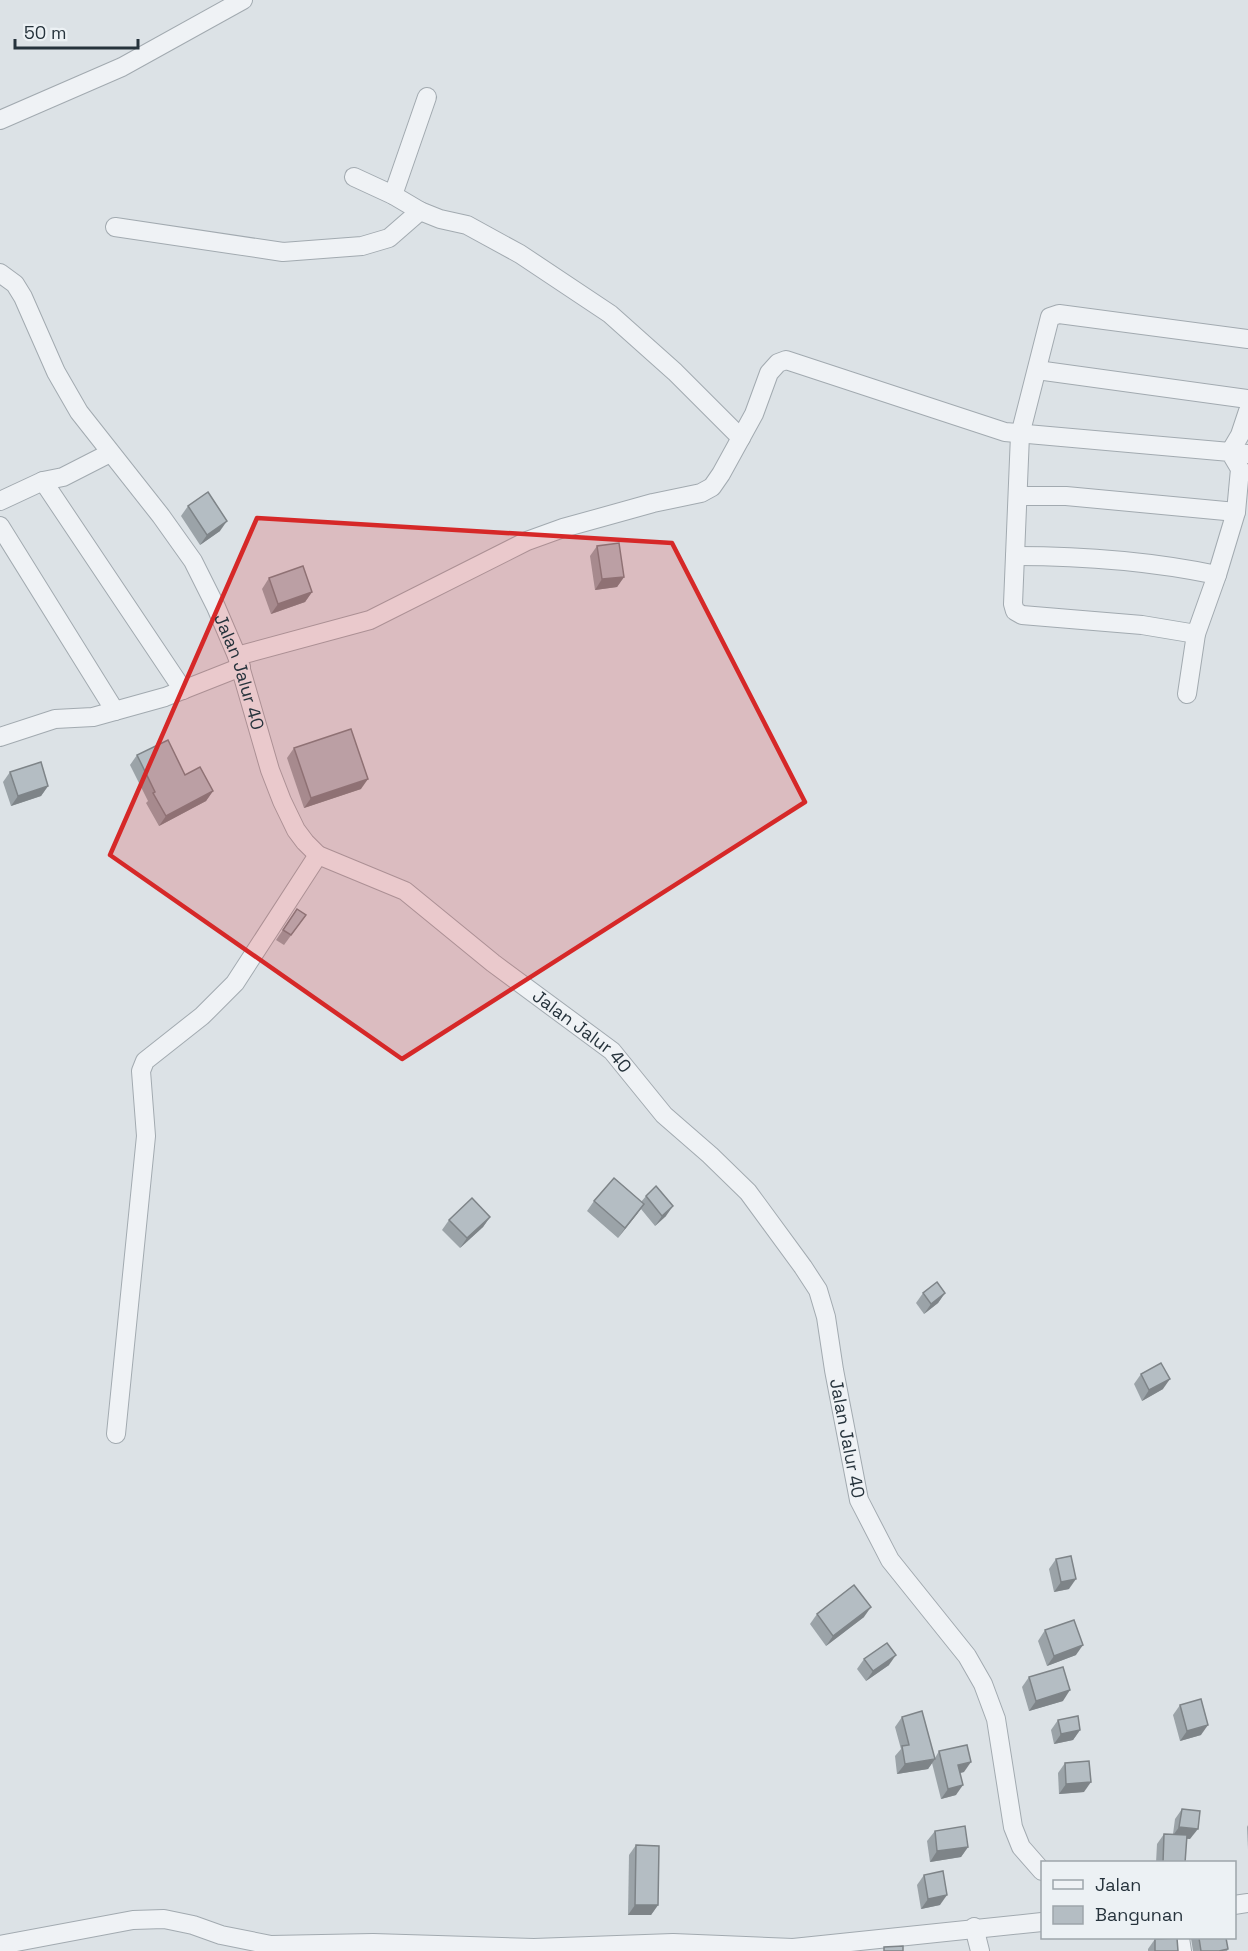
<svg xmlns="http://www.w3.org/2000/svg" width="1248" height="1951" font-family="'Space Grotesk',sans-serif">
	<rect width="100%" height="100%" fill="#dce2e6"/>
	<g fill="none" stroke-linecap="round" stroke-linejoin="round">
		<defs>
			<g id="street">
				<polyline points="0,120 122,67 243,0"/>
				<polyline points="354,177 393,195 420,211"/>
				<polyline points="393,195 427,97"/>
				<polyline points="115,227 283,252 362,246 389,238 420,211 440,219 467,225 520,254 610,314 675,372 741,438"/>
				<path id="s1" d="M0,273L15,284L23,297L56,372L79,412L161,516L193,561L216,607L237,656L270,770L282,801L296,830L305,842L318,855L405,891L493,963L612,1051L664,1115L710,1155L748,1192L803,1267L818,1290L826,1317L834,1370L859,1500L890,1560L967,1656L983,1684L996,1719L1013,1827L1021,1847L1042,1871"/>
				<polyline points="1037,370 1248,399"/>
				<polyline points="1248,411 1240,435 1230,452 1248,454"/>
				<polyline points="43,481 183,690"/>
				<polyline points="1018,496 1066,496 1236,512"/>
				<polyline points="0,501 43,481 63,477 110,453"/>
				<polyline points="0,526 115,711"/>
				<path d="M1015,556C1083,556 1150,561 1217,575"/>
				<polyline points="1196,634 1142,625 1022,615 1015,611 1013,604 1020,435 1050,317 1059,314 1248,339"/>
				<polyline points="237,656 370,620 527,541 563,528 653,503 701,493 712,487 721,474 754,414 769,373 778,363 786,360 1005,432 1230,452 1240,469 1236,512 1217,575 1196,634 1187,694"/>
				<polyline points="0,737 55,719 93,717 165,697 241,667"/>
				<polyline points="116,1434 146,1136 141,1071 145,1061 202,1016 235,983 318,855"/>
				<polyline points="1234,1905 1248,1903"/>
				<polyline points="974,1927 980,1951"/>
				<polyline points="1180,1938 1182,1951"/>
				<polyline points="0,1945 133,1920 164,1919 193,1925 221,1935 271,1945 373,1943 534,1948 673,1943 793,1948 1042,1922"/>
			</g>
		</defs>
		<!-- street casing -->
		<use href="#street" stroke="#a2aab0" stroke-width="20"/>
		<!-- street -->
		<use href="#street" stroke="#eff2f5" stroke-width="18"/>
	</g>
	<!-- wall -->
	<g fill="#9ba3a8">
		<polygon points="188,506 220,531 200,545 181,516"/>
		<polygon points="597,546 624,577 617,587 595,590 590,556"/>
		<polygon points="269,578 312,592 305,602 271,614 262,589"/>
		<polygon points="294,748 361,789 304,808 287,758"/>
		<polygon points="137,755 185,775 213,791 206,801 159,826 146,803 148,801 130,765"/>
		<polygon points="10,772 48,786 41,796 11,806 3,782"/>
		<polygon points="297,909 306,915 284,945 276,940"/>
		<polygon points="646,1196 666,1216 655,1226 641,1209 618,1238 587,1211 594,1201 641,1202"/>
		<polygon points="490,1217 483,1227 460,1248 442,1230 449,1220"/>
		<polygon points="923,1293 945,1293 938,1303 924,1314 916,1303"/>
		<polygon points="1141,1374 1163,1389 1142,1401 1134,1384"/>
		<polygon points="1056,1559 1069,1589 1054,1592 1049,1569"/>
		<polygon points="817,1614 864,1617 826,1646 810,1624"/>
		<polygon points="1045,1630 1076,1655 1047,1666 1038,1641"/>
		<polygon points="864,1659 889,1665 866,1681 857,1669"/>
		<polygon points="1029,1677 1063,1701 1029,1711 1022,1687"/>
		<polygon points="1180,1705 1201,1735 1180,1741 1173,1715"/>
		<polygon points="902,1717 935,1758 939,1751 964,1772 960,1773 956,1795 941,1799 932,1763 928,1769 897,1774 895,1756 901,1749 895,1727"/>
		<polygon points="1058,1720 1080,1730 1073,1740 1054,1744 1051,1730"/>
		<polygon points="1065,1763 1084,1792 1059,1794 1058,1773"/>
		<polygon points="1182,1809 1190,1839 1186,1839 1185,1863 1156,1863 1157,1844 1164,1834 1173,1834 1175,1819"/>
		<polygon points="1248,1825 1248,1849 1247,1827"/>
		<polygon points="935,1831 968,1847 961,1857 930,1862 927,1841"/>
		<polygon points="636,1845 658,1905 651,1915 628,1915 629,1855"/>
		<polygon points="924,1875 940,1905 921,1909 917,1885"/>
		<polygon points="1191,1938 1226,1938 1228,1949 1227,1951 1193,1951"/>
		<polygon points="1155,1939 1178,1951 1148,1951 1148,1949"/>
	</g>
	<!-- shaded-wall -->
	<g fill="#7e8488">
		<polygon points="227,521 220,531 200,545 207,535"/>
		<polygon points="624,577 617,587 595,590 602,579"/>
		<polygon points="312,592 305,602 271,614 278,604"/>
		<polygon points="368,779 361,789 304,808 311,798"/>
		<polygon points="48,786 41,796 11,806 18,796"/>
		<polygon points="213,791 206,801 159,826 166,816"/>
		<polygon points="644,1204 637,1214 618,1238 625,1228"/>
		<polygon points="673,1206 666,1216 655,1226 662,1216"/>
		<polygon points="490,1217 483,1227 460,1248 467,1238"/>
		<polygon points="945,1293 938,1303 924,1314 931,1304"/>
		<polygon points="1170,1379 1163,1389 1142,1401 1149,1390"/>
		<polygon points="1076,1579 1069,1589 1054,1592 1061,1582"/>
		<polygon points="871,1607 864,1617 826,1646 833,1636"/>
		<polygon points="1083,1645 1076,1655 1047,1666 1054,1656"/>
		<polygon points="896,1655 889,1665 866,1681 873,1671"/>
		<polygon points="1070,1690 1063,1701 1029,1711 1036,1701"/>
		<polygon points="1208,1725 1201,1735 1180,1741 1187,1731"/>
		<polygon points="1080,1730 1073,1740 1054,1744 1061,1734"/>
		<polygon points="935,1759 928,1769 897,1774 905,1764"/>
		<polygon points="971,1762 964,1772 951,1775 958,1765"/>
		<polygon points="1091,1782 1084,1792 1059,1794 1066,1784"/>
		<polygon points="963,1785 956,1795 941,1799 948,1789"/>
		<polygon points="1179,1827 1198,1829 1190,1839 1172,1837"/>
		<polygon points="968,1847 961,1857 930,1862 937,1851"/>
		<polygon points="947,1895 940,1905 921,1909 928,1899"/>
		<polygon points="635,1905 658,1905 651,1915 628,1915"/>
	</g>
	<!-- building -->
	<g fill="#b4bdc3" stroke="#7e8488" stroke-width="1.5">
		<polygon points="208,492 227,521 207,535 188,506"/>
		<polygon points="619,543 624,577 602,579 597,546"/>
		<polygon points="303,566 312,592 278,604 269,578"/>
		<polygon points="351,729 368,779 311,798 294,748"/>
		<polygon points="168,740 185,775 200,767 213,791 166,816 153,793 155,792 137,755"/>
		<polygon points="41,762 48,786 18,796 10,772"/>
		<polygon points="297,909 306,915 291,935 283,930"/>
		<polygon points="614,1178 644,1204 625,1228 594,1201"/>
		<polygon points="656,1186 673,1206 662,1216 646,1196"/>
		<polygon points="472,1198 490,1217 467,1238 449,1220"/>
		<polygon points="937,1282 945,1293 931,1304 923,1293"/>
		<polygon points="1161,1363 1170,1379 1149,1390 1141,1374"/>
		<polygon points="1071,1556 1076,1579 1061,1582 1056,1559"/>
		<polygon points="854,1585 871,1607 833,1636 817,1614"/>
		<polygon points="1074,1620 1083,1645 1054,1656 1045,1630"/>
		<polygon points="887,1643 896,1655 873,1671 864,1659"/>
		<polygon points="1063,1667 1070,1690 1036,1701 1029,1677"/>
		<polygon points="1201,1699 1208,1725 1187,1731 1180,1705"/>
		<polygon points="922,1711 935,1759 905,1764 902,1746 909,1745 902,1717"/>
		<polygon points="1078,1716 1080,1730 1061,1734 1058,1720"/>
		<polygon points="967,1745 971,1762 958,1765 963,1785 948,1789 939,1751"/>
		<polygon points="1089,1761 1091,1782 1066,1784 1065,1763"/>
		<polygon points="1182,1809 1200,1811 1198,1829 1179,1827"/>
		<polygon points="965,1826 968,1847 937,1851 935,1831"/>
		<polygon points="1164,1834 1187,1835 1185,1863 1163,1863"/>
		<polygon points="636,1845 659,1846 658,1905 635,1905"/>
		<polygon points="943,1871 947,1895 928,1899 924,1875"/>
		<polygon points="1177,1938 1178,1951 1155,1951 1155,1939"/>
		<polygon points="1199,1938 1226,1938 1228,1949 1219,1951 1201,1951"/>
		<polygon points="903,1946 903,1951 884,1951 884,1947"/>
	</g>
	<!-- marked area -->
	<path fill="#d62828" fill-opacity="0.2" stroke="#d62828" stroke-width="4.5" stroke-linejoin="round" d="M257,518L672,543L805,802L402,1059L110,855Z"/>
	<g text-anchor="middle" stroke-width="5" stroke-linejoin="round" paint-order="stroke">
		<!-- street labels -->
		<g font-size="18" fill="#26333c" stroke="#ecf1f4">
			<text dy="6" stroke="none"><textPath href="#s1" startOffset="470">Jalan Jalur 40</textPath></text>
			<text dy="6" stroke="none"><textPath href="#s1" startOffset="992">Jalan Jalur 40</textPath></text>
			<text dy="6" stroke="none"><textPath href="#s1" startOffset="1496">Jalan Jalur 40</textPath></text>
		</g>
	</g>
	<!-- legend -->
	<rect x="1041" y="1861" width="195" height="78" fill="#ecf1f4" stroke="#9da5aa" stroke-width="1.5"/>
	<rect x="1053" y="1880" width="30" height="9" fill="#eff2f5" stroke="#9da5aa" stroke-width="1.5"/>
	<text x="1095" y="1891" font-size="18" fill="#26333c">Jalan</text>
	<rect x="1053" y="1906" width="30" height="18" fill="#b4bdc3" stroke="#9da5aa" stroke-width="1.5"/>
	<text x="1095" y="1921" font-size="18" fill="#26333c">Bangunan</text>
	<!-- scale -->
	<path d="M15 39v9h123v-9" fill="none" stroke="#26333c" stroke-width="3"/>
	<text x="24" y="39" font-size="18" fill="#26333c" stroke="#ecf1f4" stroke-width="4.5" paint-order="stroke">50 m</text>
</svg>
